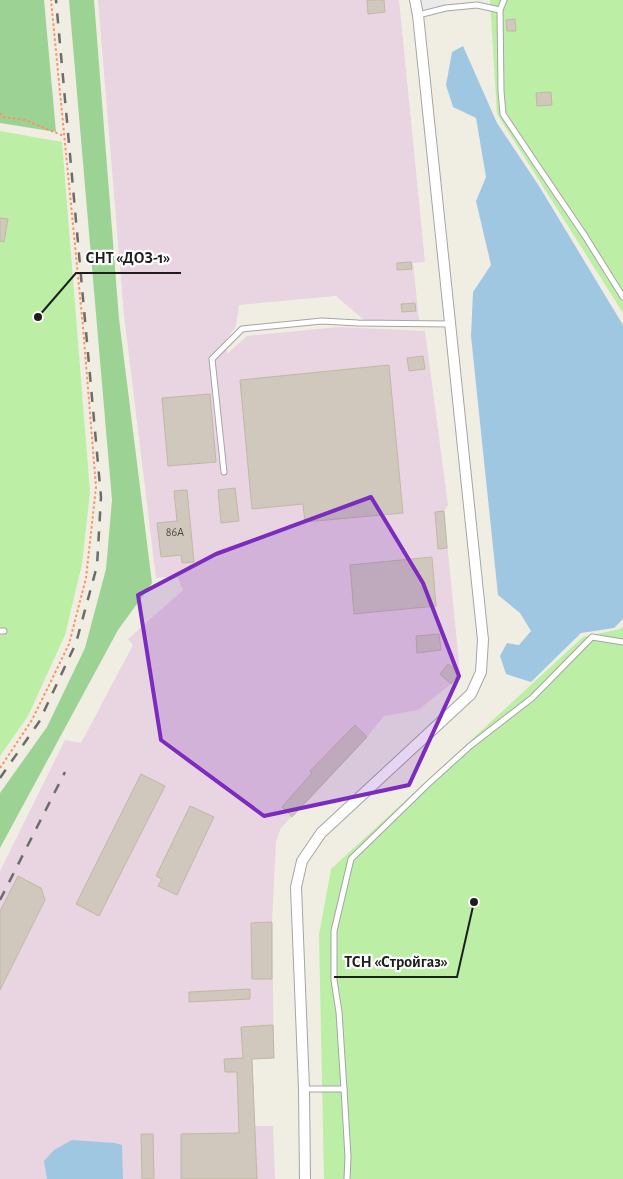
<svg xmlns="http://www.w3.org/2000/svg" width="623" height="1179" font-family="'Alegreya Sans',sans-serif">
	<rect width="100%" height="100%" fill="#f0eee3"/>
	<!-- industrial -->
	<polygon fill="#e9d4e2" points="98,0 399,0 425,262 413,263 419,320 364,320 336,296 239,305 236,326 226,340 227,354 247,336 339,327 425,331 448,505 444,511 460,673 451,684 418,710 384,716 367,737 281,828 276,841 272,922 274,1058 252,1059 255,1126 273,1126 275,1179 0,1179 0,871 65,740 81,743 133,645 128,639 183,590 177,576 156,578 124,315"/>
	<!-- grass -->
	<g fill="#bceea5">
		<polygon points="490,0 623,0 623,313 497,114"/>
		<polygon points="0,131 62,142 90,492 82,564 65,635 28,716 0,756"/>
		<polygon points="623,626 623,1179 324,1179 319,935 331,869 583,637 620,629"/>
	</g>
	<!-- forest -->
	<g fill="#9cd294">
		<polygon points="0,0 44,0 56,132 0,123"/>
		<polygon points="69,0 94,0 119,319 152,583 118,630 0,848 0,793 47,727 85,648 106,569 112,500"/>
	</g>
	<!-- parking -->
	<polygon fill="#eaeaea" points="415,0 446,0 446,8 418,15"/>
	<!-- water -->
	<g fill="#a0c7e1">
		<polygon points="463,46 497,123 539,186 623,325 623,619 614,628 581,633 531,682 506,674 500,656 507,643 519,645 531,631 520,613 498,595 471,336 473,292 491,265 476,201 486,177 476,118 453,107 446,85 452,52"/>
		<polygon points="72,1140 115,1143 122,1145 123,1179 47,1179 44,1161 54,1150"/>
	</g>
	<!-- building -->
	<g fill="#d0c8bc" stroke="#c2b7a4">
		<polygon points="367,0 384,0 385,12 368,14"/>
		<polygon points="515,19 516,31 507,31 506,20"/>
		<polygon points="551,92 552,105 537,106 536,93"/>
		<polygon points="0,218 8,219 4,242 0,241"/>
		<polygon points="411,262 412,269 397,270 397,263"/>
		<polygon points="415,303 416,311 402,312 401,304"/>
		<polygon points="423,356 425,369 409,371 407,358"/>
		<polygon points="389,365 403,513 305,522 303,504 252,509 240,380"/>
		<polygon points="210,394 216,462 168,466 162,398"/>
		<polygon points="235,488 239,521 221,523 218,490"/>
		<polygon points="187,490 194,562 182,563 181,555 161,557 157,523 177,521 174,491"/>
		<polygon points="444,511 447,548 438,549 435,512"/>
		<polygon points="432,557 436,606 354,614 350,565"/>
		<polygon points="439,634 441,650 417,653 416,636"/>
		<polygon points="448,664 460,673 451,684 440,674"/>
		<polygon points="355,725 367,737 292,817 282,807 312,773 310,771"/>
		<polygon points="141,774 165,786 99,916 76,904"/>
		<polygon points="190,806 214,817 177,895 158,886 162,879 156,876"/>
		<polygon points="18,876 41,888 45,900 0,990 0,911"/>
		<polygon points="272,922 272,979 252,979 251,923"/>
		<polygon points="250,989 250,999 189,1002 189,992"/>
		<polygon points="273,1025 274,1058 252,1059 257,1179 181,1179 181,1134 239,1133 237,1072 225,1072 224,1059 243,1058 241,1027"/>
		<polygon points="141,1134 153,1134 154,1179 142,1179"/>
	</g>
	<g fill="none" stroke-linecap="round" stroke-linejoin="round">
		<defs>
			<g id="service">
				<polyline points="504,0 500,10 501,91 503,114 537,165 585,236 623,297"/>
				<polyline points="418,15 446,8 477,5 500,10"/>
				<polyline points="224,472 212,359 242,329 322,321 358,323 450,324"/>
				<polyline points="0,631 4,631"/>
				<polyline points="304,1089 344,1089 339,1012 334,980 334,931 351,859 427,785 470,746 532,698 592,637 623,642"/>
				<polyline points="344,1089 348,1157 347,1179"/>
			</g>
			<polyline id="minor" points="305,1179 304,1089 296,887 302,861 321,833 471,694 481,672 483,640 418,15 415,0"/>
		</defs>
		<!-- service casing -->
		<use href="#service" stroke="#a5a5a5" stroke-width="7"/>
		<!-- minor casing -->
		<use href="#minor" stroke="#a5a5a5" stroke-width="12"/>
		<!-- path -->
		<g stroke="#ff9065" stroke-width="2" stroke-dasharray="2.5 2.5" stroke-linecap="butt">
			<polyline points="0,113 3,117 25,120 64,136"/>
			<polyline points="0,768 32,720 69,644 86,578 96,487 83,327 51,0"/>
		</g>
		<!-- service -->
		<use href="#service" stroke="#fff" stroke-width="5"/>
		<!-- minor -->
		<use href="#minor" stroke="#fff" stroke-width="10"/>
		<!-- rail -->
		<g stroke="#6c6c6c" stroke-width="2.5" stroke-dasharray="10 10" stroke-linecap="butt">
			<polyline points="0,778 39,722 76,643 97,566 101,497 56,0"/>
			<polyline points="0,900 65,772"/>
		</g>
	</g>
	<!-- marked area -->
	<path fill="#7b2cbf" fill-opacity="0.2" stroke="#7b2cbf" stroke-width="4" stroke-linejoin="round" d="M371,497L423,583L459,676L409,785L264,816L161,740L138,595L216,554Z"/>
	<g text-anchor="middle" stroke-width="4.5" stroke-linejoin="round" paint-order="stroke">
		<!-- number labels -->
		<g font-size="12" fill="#4a4846">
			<text x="175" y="536">86А</text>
		</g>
	</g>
	<!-- callouts -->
	<path fill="none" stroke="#1e1e1e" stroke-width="2" d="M38 317L76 273H181M474 902L457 977H334"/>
	<g fill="#1e1e1e" stroke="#fff" stroke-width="2">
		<circle cx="38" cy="317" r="5"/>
		<circle cx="474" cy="902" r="5"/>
	</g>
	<g font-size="16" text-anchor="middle" font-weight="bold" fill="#1e1e1e" stroke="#fff" stroke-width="4.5" stroke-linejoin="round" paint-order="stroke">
		<text x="128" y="263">СНТ «ДОЗ-1»</text>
		<text x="396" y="967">ТСН «Стройгаз»</text>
	</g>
</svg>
